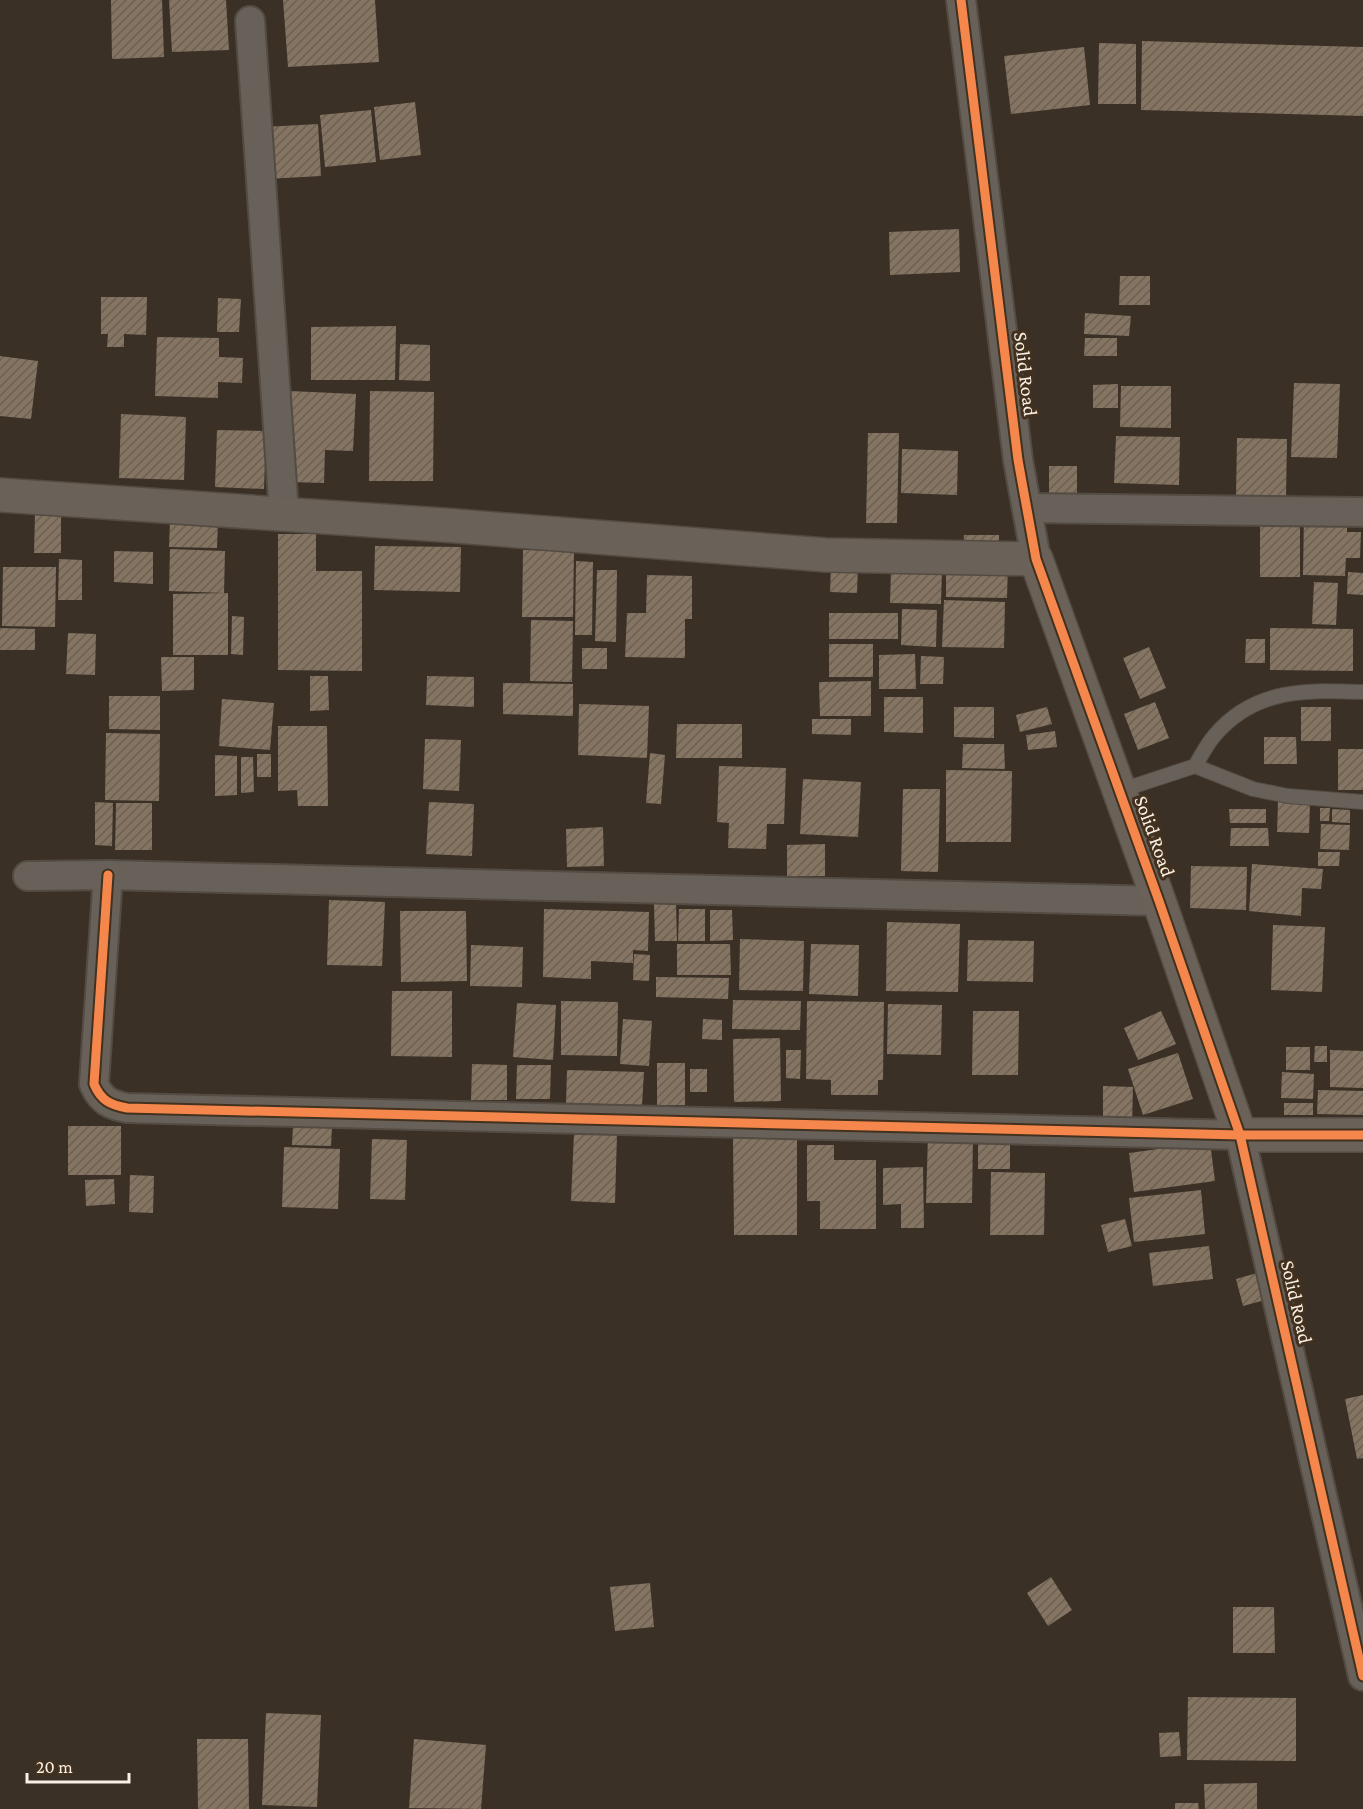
<svg xmlns="http://www.w3.org/2000/svg" width="1363" height="1809" font-family="'Crimson Pro',serif">
	<defs>
		<pattern id="building-hatch" width="6" height="6" patternUnits="userSpaceOnUse" patternTransform="scale(1.5)"><rect width="6" height="6" fill="#847461"/><path d="M-1 1l2-2M0 6l6-6M5 7l2-2" fill="none" stroke="#6a6054"/></pattern>
	</defs>
	<rect width="100%" height="100%" fill="#3a3026"/>
	<!-- building -->
	<g fill="url(#building-hatch)">
		<polygon points="111,0 162,0 164,57 112,59"/>
		<polygon points="169,0 226,0 229,50 172,52"/>
		<polygon points="283,0 375,0 379,62 288,67"/>
		<polygon points="1142,41 1363,47 1363,116 1141,110"/>
		<polygon points="1099,43 1136,44 1136,104 1098,104"/>
		<polygon points="1084,47 1090,105 1011,114 1004,56"/>
		<polygon points="415,102 421,155 380,160 374,107"/>
		<polygon points="371,110 376,162 325,167 320,115"/>
		<polygon points="318,124 321,176 267,179 264,127"/>
		<polygon points="959,229 960,272 890,275 889,232"/>
		<polygon points="1120,276 1150,276 1150,305 1119,305"/>
		<polygon points="101,297 147,297 146,335 124,334 124,347 107,347 108,334 101,334"/>
		<polygon points="218,298 241,299 239,332 217,332"/>
		<polygon points="1085,313 1131,316 1129,336 1084,334"/>
		<polygon points="396,326 395,380 311,380 311,327"/>
		<polygon points="157,337 219,338 219,357 243,358 242,383 218,382 218,398 155,396"/>
		<polygon points="1085,338 1117,338 1117,356 1084,356"/>
		<polygon points="400,344 430,345 430,381 399,380"/>
		<polygon points="0,356 38,361 31,419 0,416"/>
		<polygon points="1294,383 1340,384 1337,458 1291,457"/>
		<polygon points="1118,384 1118,408 1093,408 1093,385"/>
		<polygon points="1121,386 1171,386 1171,428 1120,427"/>
		<polygon points="290,391 356,394 353,451 325,450 324,483 290,482 288,449"/>
		<polygon points="370,391 434,392 433,481 369,481"/>
		<polygon points="121,414 186,417 184,480 119,478"/>
		<polygon points="217,430 266,431 264,489 215,487"/>
		<polygon points="868,433 899,433 897,523 866,523"/>
		<polygon points="1116,436 1180,437 1179,485 1114,483"/>
		<polygon points="1237,438 1287,439 1286,497 1236,496"/>
		<polygon points="902,449 958,451 957,495 901,493"/>
		<rect x="1049" y="466" width="28" height="30"/>
		<polygon points="1304,512 1347,512 1347,532 1361,532 1360,558 1346,558 1345,576 1303,575"/>
		<polygon points="35,515 61,516 61,553 34,553"/>
		<rect x="1260" y="519" width="40" height="58"/>
		<polygon points="170,521 218,522 217,548 169,547"/>
		<polygon points="278,534 316,534 316,571 362,571 362,671 278,670"/>
		<polygon points="964,535 999,535 999,553 963,553"/>
		<polygon points="375,546 461,547 460,592 374,590"/>
		<polygon points="170,549 225,551 224,593 169,591"/>
		<polygon points="523,550 574,551 573,617 522,617"/>
		<polygon points="114,551 153,552 153,584 114,582"/>
		<polygon points="59,559 82,560 82,600 58,600"/>
		<polygon points="576,561 593,562 592,635 575,635"/>
		<polygon points="946,563 1008,564 1007,598 946,597"/>
		<polygon points="831,565 858,566 857,593 830,592"/>
		<polygon points="3,567 56,567 55,627 2,626"/>
		<polygon points="597,570 617,570 616,642 595,641"/>
		<polygon points="891,570 942,571 941,604 890,603"/>
		<polygon points="1348,572 1363,573 1363,595 1347,594"/>
		<polygon points="647,575 692,576 692,619 685,619 685,658 625,657 627,613 646,613"/>
		<polygon points="1314,582 1338,583 1336,625 1312,624"/>
		<polygon points="228,593 228,655 173,655 173,594"/>
		<polygon points="944,600 1005,602 1004,648 942,647"/>
		<polygon points="902,609 937,610 936,647 901,645"/>
		<rect x="829" y="613" width="69" height="26"/>
		<polygon points="232,616 244,617 243,655 231,654"/>
		<polygon points="531,620 573,621 572,682 530,681"/>
		<polygon points="0,628 35,629 35,650 0,650"/>
		<polygon points="1270,628 1353,629 1353,671 1270,670"/>
		<polygon points="68,633 96,634 95,675 66,674"/>
		<polygon points="1246,639 1265,639 1265,663 1245,663"/>
		<rect x="829" y="644" width="44" height="33"/>
		<polygon points="1149,647 1166,688 1140,699 1123,658"/>
		<rect x="582" y="648" width="25" height="21"/>
		<polygon points="915,654 916,689 879,689 879,655"/>
		<polygon points="921,656 944,657 943,684 920,684"/>
		<polygon points="161,657 194,657 194,690 162,691"/>
		<polygon points="310,676 328,676 329,710 310,711"/>
		<polygon points="427,676 474,677 474,707 426,705"/>
		<polygon points="871,681 871,716 820,716 819,682"/>
		<polygon points="503,683 573,684 573,716 503,714"/>
		<polygon points="109,696 160,696 160,730 109,729"/>
		<polygon points="884,697 923,697 923,733 884,732"/>
		<polygon points="222,699 274,703 270,750 219,746"/>
		<polygon points="1155,702 1169,738 1138,750 1124,714"/>
		<polygon points="579,704 649,706 647,758 578,755"/>
		<polygon points="954,707 994,707 994,738 954,737"/>
		<polygon points="1047,707 1052,724 1020,732 1016,715"/>
		<rect x="1301" y="707" width="30" height="34"/>
		<polygon points="812,719 851,719 851,735 812,734"/>
		<polygon points="677,724 742,724 742,758 676,758"/>
		<polygon points="278,726 327,726 328,806 298,806 297,790 278,791"/>
		<polygon points="1055,731 1057,747 1028,750 1026,735"/>
		<polygon points="106,733 160,734 159,801 105,800"/>
		<polygon points="1264,737 1296,737 1297,764 1264,764"/>
		<polygon points="425,739 461,740 459,791 423,789"/>
		<polygon points="963,744 1004,744 1005,769 962,768"/>
		<rect x="1338" y="749" width="25" height="41"/>
		<polygon points="650,753 665,755 661,804 646,803"/>
		<rect x="257" y="754" width="14" height="23"/>
		<polygon points="215,755 237,756 237,795 215,796"/>
		<polygon points="241,757 253,757 254,792 241,793"/>
		<polygon points="719,766 786,768 784,824 767,824 766,849 728,848 729,823 717,822"/>
		<polygon points="946,770 1012,771 1011,842 946,842"/>
		<polygon points="803,779 861,782 858,837 800,834"/>
		<polygon points="903,789 940,789 938,872 901,871"/>
		<polygon points="95,802 113,803 112,846 95,845"/>
		<polygon points="429,802 474,804 472,856 426,854"/>
		<polygon points="1278,802 1310,803 1309,833 1277,832"/>
		<polygon points="116,803 152,803 152,850 115,850"/>
		<polygon points="1320,808 1330,808 1329,821 1320,821"/>
		<polygon points="1229,809 1266,809 1266,823 1230,823"/>
		<polygon points="1332,809 1350,810 1350,823 1332,822"/>
		<polygon points="1321,824 1350,825 1349,850 1320,849"/>
		<polygon points="603,827 604,866 567,867 566,829"/>
		<polygon points="1231,828 1268,828 1269,846 1230,846"/>
		<polygon points="825,844 825,876 787,876 787,845"/>
		<polygon points="1318,852 1340,852 1339,866 1318,866"/>
		<polygon points="1252,864 1323,869 1321,889 1302,888 1301,916 1249,911"/>
		<polygon points="1191,866 1247,867 1246,910 1190,908"/>
		<polygon points="329,900 385,902 382,966 327,965"/>
		<polygon points="676,903 677,941 655,941 654,904"/>
		<polygon points="544,909 649,912 648,951 633,950 633,963 591,961 591,979 543,977"/>
		<polygon points="679,909 705,909 705,941 678,941"/>
		<polygon points="710,910 732,910 733,940 710,941"/>
		<polygon points="400,911 466,911 467,981 401,982"/>
		<polygon points="887,922 960,924 958,992 886,991"/>
		<polygon points="1273,925 1325,927 1322,992 1271,990"/>
		<polygon points="740,939 804,941 803,991 739,990"/>
		<polygon points="968,940 1034,941 1033,982 967,981"/>
		<polygon points="677,944 730,944 731,975 677,975"/>
		<polygon points="811,944 859,945 858,996 809,994"/>
		<polygon points="471,945 523,947 522,987 470,986"/>
		<polygon points="634,954 650,955 649,981 633,980"/>
		<polygon points="656,977 729,978 728,999 656,997"/>
		<polygon points="392,991 452,991 452,1057 391,1056"/>
		<polygon points="733,1000 801,1001 800,1030 732,1029"/>
		<polygon points="561,1001 618,1002 617,1056 561,1055"/>
		<polygon points="807,1001 884,1002 883,1080 878,1080 878,1095 831,1095 831,1080 806,1079"/>
		<polygon points="517,1003 556,1005 553,1060 513,1057"/>
		<polygon points="888,1004 942,1005 941,1055 887,1054"/>
		<polygon points="973,1011 1019,1011 1018,1075 972,1075"/>
		<polygon points="1161,1011 1176,1044 1138,1060 1124,1028"/>
		<polygon points="623,1019 652,1021 649,1066 620,1064"/>
		<polygon points="703,1019 722,1020 722,1040 702,1039"/>
		<polygon points="780,1038 781,1101 734,1102 733,1039"/>
		<polygon points="1315,1046 1327,1046 1327,1062 1314,1062"/>
		<rect x="1286" y="1047" width="24" height="23"/>
		<polygon points="786,1050 801,1050 800,1079 786,1078"/>
		<polygon points="1330,1050 1363,1051 1363,1088 1330,1087"/>
		<polygon points="1178,1053 1193,1099 1143,1115 1128,1069"/>
		<rect x="657" y="1063" width="28" height="42"/>
		<polygon points="472,1064 507,1065 507,1100 471,1100"/>
		<polygon points="517,1065 551,1065 550,1099 516,1099"/>
		<rect x="690" y="1069" width="17" height="23"/>
		<polygon points="567,1070 644,1072 642,1105 566,1103"/>
		<polygon points="1282,1072 1314,1074 1313,1099 1281,1098"/>
		<polygon points="1103,1086 1133,1087 1132,1125 1103,1125"/>
		<polygon points="1318,1090 1363,1091 1363,1115 1317,1114"/>
		<rect x="1284" y="1103" width="29" height="12"/>
		<polygon points="293,1125 332,1127 331,1146 292,1145"/>
		<rect x="68" y="1126" width="53" height="49"/>
		<polygon points="574,1133 617,1134 615,1203 571,1201"/>
		<polygon points="928,1135 973,1135 972,1203 926,1203"/>
		<polygon points="733,1136 797,1136 797,1235 734,1235"/>
		<rect x="978" y="1138" width="32" height="31"/>
		<polygon points="372,1139 407,1140 405,1200 370,1199"/>
		<polygon points="1210,1142 1215,1181 1134,1192 1129,1153"/>
		<polygon points="807,1145 834,1145 834,1160 876,1160 876,1229 820,1229 820,1201 807,1201"/>
		<polygon points="284,1147 340,1149 338,1209 282,1207"/>
		<polygon points="923,1167 924,1228 901,1228 901,1204 883,1205 883,1168"/>
		<polygon points="991,1172 1045,1173 1044,1235 990,1235"/>
		<polygon points="130,1175 154,1176 153,1213 129,1212"/>
		<polygon points="114,1179 115,1204 86,1206 85,1180"/>
		<polygon points="1201,1190 1205,1234 1134,1242 1129,1198"/>
		<polygon points="1125,1219 1132,1246 1108,1252 1101,1225"/>
		<polygon points="1209,1246 1213,1279 1153,1286 1149,1253"/>
		<polygon points="1257,1273 1265,1300 1243,1306 1236,1279"/>
		<polygon points="1363,1395 1363,1458 1357,1459 1345,1399"/>
		<polygon points="1051,1577 1072,1610 1048,1626 1027,1593"/>
		<polygon points="650,1583 654,1627 615,1631 610,1587"/>
		<polygon points="1233,1607 1274,1607 1275,1653 1233,1653"/>
		<polygon points="1188,1697 1296,1698 1296,1761 1187,1760"/>
		<polygon points="266,1713 321,1715 317,1807 262,1805"/>
		<polygon points="1179,1732 1181,1756 1160,1757 1159,1733"/>
		<polygon points="197,1739 248,1739 249,1809 198,1809"/>
		<polygon points="414,1739 486,1745 481,1809 409,1808"/>
		<polygon points="1257,1783 1257,1809 1205,1809 1204,1784"/>
		<polygon points="1175,1803 1198,1803 1199,1809 1175,1809"/>
	</g>
	<g fill="none" stroke-linecap="round" stroke-linejoin="round">
		<defs>
			<g id="lane">
				<polyline points="1195,766 1253,789 1288,796 1363,802"/>
				<path d="M1119,791L1195,766C1201,756 1207,744 1215,735C1255,688 1307,690 1363,692"/>
			</g>
			<g id="street">
				<polyline points="961,0 1018,460 1036,559"/>
				<polyline points="250,21 284,514"/>
				<polyline points="1027,508 1363,512"/>
				<path d="M108,875L94,1084C101,1101 111,1105 127,1108L1240,1135L1363,1676"/>
				<polyline points="28,876 108,875 1159,901"/>
			</g>
			<polyline id="secondary" points="0,495 443,525 826,555 1036,559 1159,901 1240,1135 1363,1135"/>
		</defs>
		<!-- lane casing -->
		<use href="#lane" stroke="#544c43" stroke-width="16"/>
		<!-- street casing -->
		<use href="#street" stroke="#544c43" stroke-width="32"/>
		<!-- secondary casing -->
		<use href="#secondary" stroke="#544c43" stroke-width="36"/>
		<!-- lane -->
		<use href="#lane" stroke="#68615a" stroke-width="14"/>
		<!-- street -->
		<use href="#street" stroke="#68615a" stroke-width="28"/>
		<!-- secondary -->
		<use href="#secondary" stroke="#6a6258" stroke-width="33"/>
		<defs>
			<g id="cycleway">
				<polyline points="961,0 1018,460 1036,559 1159,901 1240,1135 1363,1676"/>
				<path d="M108,875L94,1084C101,1101 111,1105 127,1108L1240,1135H1363"/>
			</g>
		</defs>
		<!-- cycleway casing -->
		<use href="#cycleway" stroke="#42311e" stroke-width="13"/>
		<!-- cycleway -->
		<use href="#cycleway" stroke="#f5874c" stroke-width="9"/>
	</g>
	<g text-anchor="middle" stroke-width="6" stroke-linejoin="round" paint-order="stroke">
		<!-- street labels -->
		<g font-size="20" fill="#fbf0e5" stroke="#42311e">
			<text transform="translate(1026 374) rotate(83)" y="7">Solid Road</text>
			<text transform="translate(1155 836) rotate(70)" y="7">Solid Road</text>
			<text transform="translate(1297 1302) rotate(77)" y="7">Solid Road</text>
		</g>
	</g>
	<!-- scale -->
	<path d="M27 1773v9h102v-9" fill="none" stroke="#fbf0e5" stroke-width="3"/>
	<text x="36" y="1773" font-size="18" fill="#fbf0e5" stroke="#42311e" stroke-width="4.5" paint-order="stroke">20 m</text>
</svg>
